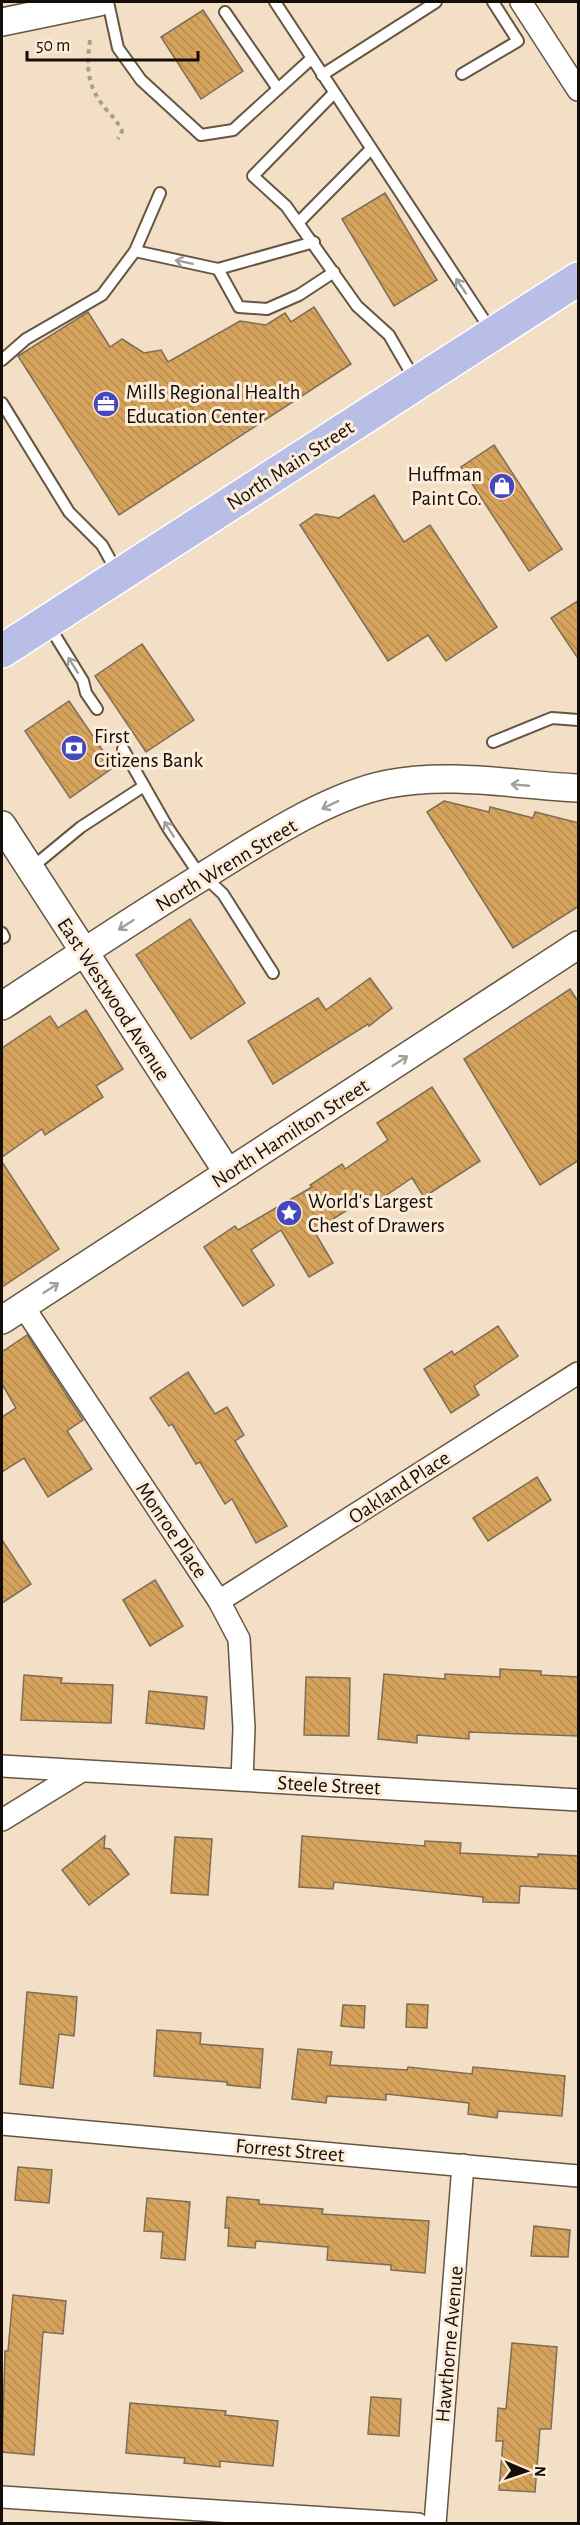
<svg xmlns="http://www.w3.org/2000/svg" width="580" height="2525" font-family="'Alegreya Sans',sans-serif">
	<defs>
		<pattern id="building-back-hatch" width="6" height="6" patternUnits="userSpaceOnUse" patternTransform="scale(1.5)"><rect width="6" height="6" fill="#d6a35c"/><path d="M-1 5l2 2M0 0l6 6M5-1l2 2" fill="none" stroke="#b78b4e"/></pattern>
	</defs>
	<rect width="100%" height="100%" fill="#f2dfc6"/>
	<!-- building -->
	<g fill="url(#building-back-hatch)" stroke="#7e6d57" stroke-width="1.5">
		<polygon points="203,10 243,71 201,99 161,37"/>
		<polygon points="385,193 437,280 394,306 342,219"/>
		<polygon points="314,307 351,364 119,515 18,356 88,312 110,347 122,339 144,353 161,350 168,362 240,321 266,325 285,313 291,322"/>
		<polygon points="494,445 562,549 529,571 461,467"/>
		<polygon points="374,495 404,542 430,525 497,627 446,661 428,635 388,661 300,525 316,514 339,518"/>
		<polygon points="579,600 579,660 551,618"/>
		<polygon points="142,644 194,720 146,752 95,676"/>
		<polygon points="69,701 114,767 70,798 25,731"/>
		<polygon points="444,801 489,812 490,807 533,818 535,812 579,823 579,906 513,948 427,812"/>
		<polygon points="190,919 245,1003 191,1039 136,955"/>
		<polygon points="370,978 392,1008 369,1026 368,1024 273,1084 248,1041 318,998 326,1010"/>
		<polygon points="570,989 579,1003 579,1160 540,1185 464,1059"/>
		<polygon points="86,1010 123,1069 96,1086 103,1097 45,1135 42,1129 2,1157 2,1048 50,1016 58,1028"/>
		<polygon points="432,1087 480,1161 424,1197 412,1178 379,1200 374,1193 314,1231 333,1263 309,1277 281,1230 251,1250 274,1285 243,1306 204,1247 235,1226 238,1230 312,1187 310,1185 342,1164 345,1169 388,1140 377,1123"/>
		<polygon points="2,1162 59,1249 2,1287"/>
		<polygon points="498,1326 518,1356 474,1386 479,1395 451,1413 424,1369 452,1351 454,1355"/>
		<polygon points="27,1335 83,1420 67,1431 92,1469 48,1497 24,1458 2,1472 2,1417 16,1408 2,1384 2,1352"/>
		<polygon points="188,1372 215,1414 227,1407 244,1435 235,1441 287,1526 256,1543 232,1499 225,1504 200,1462 196,1464 172,1424 169,1426 150,1398"/>
		<polygon points="537,1477 551,1500 488,1541 473,1518"/>
		<polygon points="2,1540 31,1584 2,1603"/>
		<polygon points="155,1580 183,1626 150,1646 123,1600"/>
		<polygon points="500,1669 541,1671 541,1675 579,1677 579,1736 469,1732 469,1739 417,1735 417,1743 378,1739 384,1674 445,1679 445,1674 500,1677"/>
		<polygon points="24,1675 62,1678 61,1683 113,1685 111,1723 21,1720"/>
		<polygon points="306,1677 350,1678 349,1736 304,1735"/>
		<polygon points="149,1691 207,1697 204,1729 146,1723"/>
		<polygon points="105,1836 104,1848 110,1849 129,1874 89,1905 62,1870"/>
		<polygon points="302,1836 425,1846 425,1841 461,1843 460,1853 538,1857 538,1854 579,1856 579,1889 520,1886 519,1903 483,1902 483,1897 334,1882 333,1889 299,1887"/>
		<polygon points="175,1837 212,1839 208,1895 171,1893"/>
		<polygon points="27,1992 77,1997 74,2036 59,2034 53,2088 20,2084"/>
		<polygon points="407,2004 428,2005 427,2028 406,2027"/>
		<polygon points="343,2005 365,2006 364,2028 341,2026"/>
		<polygon points="157,2030 201,2033 200,2044 263,2049 260,2088 227,2085 227,2082 154,2076"/>
		<polygon points="298,2049 332,2052 330,2065 407,2070 408,2067 472,2074 473,2067 565,2076 562,2116 498,2111 497,2118 468,2114 469,2103 386,2094 386,2100 327,2096 326,2103 292,2099"/>
		<polygon points="18,2167 52,2170 49,2203 15,2200"/>
		<polygon points="227,2197 259,2200 259,2204 323,2209 322,2214 429,2221 425,2273 391,2270 391,2265 327,2260 328,2247 256,2241 255,2248 228,2246 229,2228 225,2228"/>
		<polygon points="147,2198 190,2202 185,2260 161,2258 163,2232 144,2231"/>
		<polygon points="534,2226 570,2230 568,2257 531,2256"/>
		<polygon points="13,2295 66,2301 63,2334 43,2332 34,2455 2,2452 5,2351 8,2351"/>
		<polygon points="512,2343 557,2347 551,2429 540,2429 535,2492 499,2490 503,2441 496,2441 498,2408 506,2409"/>
		<polygon points="371,2397 401,2399 399,2436 368,2434"/>
		<polygon points="130,2403 226,2411 225,2415 278,2421 273,2466 220,2461 220,2467 184,2463 185,2458 126,2453"/>
	</g>
	<g fill="none" stroke-linecap="round" stroke-linejoin="round">
		<defs>
			<g id="service">
				<polyline points="108,2 118,48 141,80 201,135 233,130 311,59"/>
				<polyline points="275,2 492,332"/>
				<polyline points="225,12 278,89"/>
				<polyline points="462,74 518,41 493,2"/>
				<polyline points="322,75 436,2"/>
				<polyline points="334,93 253,176 286,206 357,306 389,335 415,380"/>
				<polyline points="299,222 370,150"/>
				<polyline points="135,251 218,269 314,242"/>
				<polyline points="218,269 239,307 267,309 299,295 334,272"/>
				<polyline points="2,360 26,339 102,295 135,251 160,193"/>
				<polyline points="2,403 69,512 102,545 117,572"/>
				<polyline points="48,624 83,681 86,693 97,709"/>
				<polyline points="493,742 552,718 578,720"/>
				<polyline points="123,749 168,828 201,877"/>
				<polyline points="30,869 81,827 144,786"/>
				<polyline points="204,876 223,894 273,973"/>
				<polyline points="2,933 4,937 2,938"/>
			</g>
			<g id="minor">
				<polyline points="521,2 578,90"/>
				<polyline points="23,1306 219,1601 239,1639 244,1728 242,1780"/>
				<polyline points="219,1601 578,1373"/>
				<polyline points="2,1766 578,1800"/>
				<polyline points="2,1820 80,1772"/>
				<polyline points="2,2124 578,2176"/>
				<polyline points="2,2497 418,2524"/>
				<polyline points="435,2524 463,2165"/>
			</g>
			<g id="tertiary">
				<polyline points="2,22 99,2"/>
				<polyline points="2,825 228,1173"/>
				<path d="M2,1006C69,962 136,917 205,875C257,843 327,796 388,784C451,772 515,785 578,788"/>
				<polyline points="2,1320 578,945"/>
			</g>
			<polyline id="primary" points="2,651 578,279"/>
		</defs>
		<!-- service casing -->
		<use href="#service" stroke="#665641" stroke-width="14"/>
		<!-- minor casing -->
		<use href="#minor" stroke="#665641" stroke-width="24"/>
		<!-- tertiary casing -->
		<use href="#tertiary" stroke="#665641" stroke-width="30"/>
		<!-- primary casing -->
		<use href="#primary" stroke="#fff" stroke-width="36"/>
		<!-- path -->
		<path stroke="#ac9d89" stroke-width="4" stroke-dasharray="4.5 4.5" stroke-linecap="butt" d="M90,40C86,67 87,86 105,108C112,116 118,122 122,131L118,139"/>
		<!-- service -->
		<use href="#service" stroke="#fff" stroke-width="10"/>
		<!-- minor -->
		<use href="#minor" stroke="#fff" stroke-width="21"/>
		<!-- tertiary -->
		<use href="#tertiary" stroke="#fff" stroke-width="27"/>
		<!-- primary -->
		<use href="#primary" stroke="#b8bee5" stroke-width="33"/>
	</g>
	<!-- one-way arrows -->
	<defs><path id="oneway-shaft" d="M-6 0H5M1.5-3L5.5 0L1.5 3" fill="none" stroke-width="1.6" stroke-linecap="round" stroke-linejoin="round" transform="scale(1.5)"/></defs>
	<g stroke="#a19f9b">
		<use href="#oneway-shaft" transform="translate(184 262) rotate(-168)"/>
		<use href="#oneway-shaft" transform="translate(461 286) rotate(-124)"/>
		<use href="#oneway-shaft" transform="translate(73 665) rotate(-122)"/>
		<use href="#oneway-shaft" transform="translate(520 785) rotate(-175)"/>
		<use href="#oneway-shaft" transform="translate(330 805) rotate(154)"/>
		<use href="#oneway-shaft" transform="translate(169 829) rotate(-122)"/>
		<use href="#oneway-shaft" transform="translate(126 925) rotate(147)"/>
		<use href="#oneway-shaft" transform="translate(400 1061) rotate(-33)"/>
		<use href="#oneway-shaft" transform="translate(51 1288) rotate(-33)"/>
	</g>
	<!-- icons -->
	<defs>
		<symbol id="office-disc" viewBox="-11 -11 22 22"><circle r="9.5" fill="#4647bc" stroke="#fcecd9"/><path d="M-6-3h4V-5.5h4V-3h4V5H-6ZM-1-4.5V-3h2v-1.5ZM-6 0V1H6V0Z" fill="#fff"/></symbol>
		<symbol id="shop-disc" viewBox="-11 -11 22 22"><circle r="9.5" fill="#4647bc" stroke="#fcecd9"/><path d="M-5-2.5h2.3a2.7 3.5 0 0 1 5.4 0H5L5.5 6h-11ZM-1.5-2.5h3a1.5 2.3 0 0 0-3 0Z" fill="#fff"/></symbol>
		<symbol id="bank-disc" viewBox="-11 -11 22 22"><circle r="9.5" fill="#4647bc" stroke="#fcecd9"/><path d="M-6-4H6V4H-6ZM0-2.3a2.3 2.3 0 1 0 0 4.6a2.3 2.3 0 1 0 0-4.6Z" fill="#fff"/></symbol>
		<symbol id="sight-disc" viewBox="-11 -11 22 22"><circle r="9.5" fill="#4647bc" stroke="#fcecd9"/><path d="M0-6L1.8-2.2L6-1.7L2.9 1.2L3.7 5.4L0 3.3L-3.7 5.4L-2.9 1.2L-6-1.7L-1.8-2.2Z" fill="#fff"/></symbol>
	</defs>
	<g fill-rule="evenodd">
		<use href="#office-disc" x="91" y="389" width="30" height="30"/>
		<use href="#shop-disc" x="487" y="471" width="30" height="30"/>
		<use href="#bank-disc" x="59" y="733" width="30" height="30"/>
		<use href="#sight-disc" x="274" y="1198" width="30" height="30"/>
	</g>
	<g text-anchor="middle" stroke-width="6" stroke-linejoin="round" paint-order="stroke">
		<!-- poi labels -->
		<g font-size="21" fill="#140e06" stroke="#fcecd9" text-anchor="start">
			<text x="126" y="399">Mills Regional Health<tspan x="126" dy="24">Education Center</tspan></text>
			<text x="482" y="481" text-anchor="end">Huffman<tspan x="482" dy="24">Paint Co.</tspan></text>
			<text x="94" y="743">First<tspan x="94" dy="24">Citizens Bank</tspan></text>
			<text x="308" y="1208">World's Largest<tspan x="308" dy="24">Chest of Drawers</tspan></text>
		</g>
		<!-- street labels -->
		<g font-size="21" fill="#140e06" stroke="#fcecd9">
			<text transform="translate(290 465) rotate(-33)" y="7">North Main Street</text>
			<text transform="translate(226 865) rotate(-31)" y="7">North Wrenn Street</text>
			<text transform="translate(114 999) rotate(57)" y="7">East Westwood Avenue</text>
			<text transform="translate(290 1133) rotate(-33)" y="7">North Hamilton Street</text>
			<text transform="translate(399 1487) rotate(-33)" y="7">Oakland Place</text>
			<text transform="translate(172 1530) rotate(56)" y="7">Monroe Place</text>
			<text transform="translate(329 1785) rotate(3)" y="7">Steele Street</text>
			<text transform="translate(290 2150) rotate(5)" y="7">Forrest Street</text>
			<text transform="translate(449 2344) rotate(-85)" y="7">Hawthorne Avenue</text>
		</g>
	</g>
	<!-- border -->
	<rect width="580" height="2525" fill="none" stroke="#140e06" stroke-width="6"/>
	<!-- north arrow -->
	<g transform="translate(526 2471) rotate(92)" stroke="#fcecd9" stroke-width="4.5" paint-order="stroke">
	<path d="M0-4.5L10 22L0 15L-10 22Z" fill="#140e06"/>
	<text y="-9" font-size="16" font-weight="bold" text-anchor="middle" fill="#140e06">N</text>
	</g>
	<!-- scale -->
	<path d="M27 51v9h171v-9" fill="none" stroke="#140e06" stroke-width="3"/>
	<text x="36" y="51" font-size="18" fill="#140e06" stroke="#fcecd9" stroke-width="4.5" paint-order="stroke">50 m</text>
</svg>
